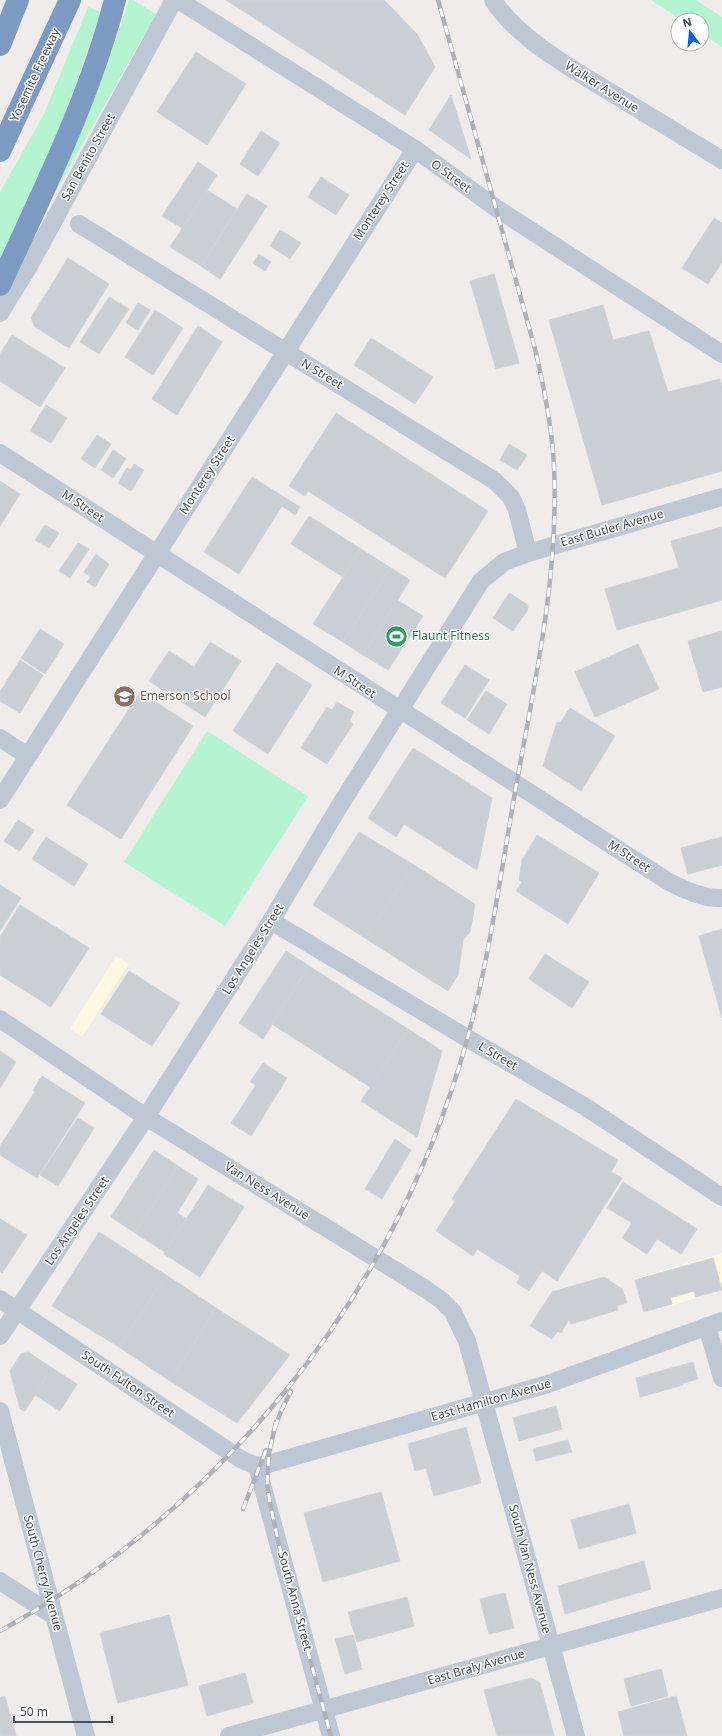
<svg xmlns="http://www.w3.org/2000/svg" width="722" height="1736" font-family="'Noto Sans',sans-serif">
	<rect width="100%" height="100%" fill="#f0ecec"/>
	<!-- commercial -->
	<g fill="#fef7e2">
		<polygon points="116,956 129,964 82,1037 70,1029"/>
		<polygon points="722,1253 722,1291 644,1313 634,1279"/>
	</g>
	<!-- green -->
	<g fill="#b4f4d0">
		<polygon points="129,0 133,0 156,14 43,214 82,131 110,57"/>
		<polygon points="651,0 696,0 722,17 722,47 702,34 702,20 681,20"/>
		<polygon points="88,7 101,12 49,159 0,266 0,192 43,116"/>
		<polygon points="207,731 308,796 225,926 124,862"/>
	</g>
	<!-- building -->
	<g fill="#caced5" stroke="#cfd2d9">
		<polygon points="226,0 384,0 417,34 435,67 405,115"/>
		<polygon points="196,52 246,84 207,145 157,112"/>
		<polygon points="451,95 471,159 429,130"/>
		<polygon points="261,131 280,143 258,176 240,164"/>
		<polygon points="198,162 217,175 182,228 162,216"/>
		<polygon points="321,177 349,195 336,215 308,197"/>
		<polygon points="207,190 237,209 201,266 170,247"/>
		<polygon points="247,194 267,206 220,279 201,266"/>
		<polygon points="714,218 722,223 722,262 708,284 682,268"/>
		<polygon points="280,230 301,243 290,259 270,246"/>
		<polygon points="259,254 271,262 265,271 253,263"/>
		<polygon points="68,258 109,284 69,348 35,327 31,318"/>
		<polygon points="494,274 519,363 496,369 470,281"/>
		<polygon points="109,297 129,309 99,354 80,342"/>
		<polygon points="138,303 150,310 138,330 126,323"/>
		<polygon points="603,305 613,340 649,331 668,392 720,379 722,386 722,471 602,505 549,320"/>
		<polygon points="155,310 183,328 153,375 125,357"/>
		<polygon points="198,326 222,342 177,415 152,399"/>
		<polygon points="12,335 65,368 40,407 0,381 0,354"/>
		<polygon points="371,338 433,377 415,404 354,365"/>
		<polygon points="46,405 67,418 51,443 30,431"/>
		<polygon points="336,413 488,511 445,578 308,491 305,496 289,486"/>
		<polygon points="97,435 111,444 95,468 81,459"/>
		<polygon points="509,444 527,455 517,470 500,460"/>
		<polygon points="113,450 126,459 113,478 101,470"/>
		<polygon points="134,464 144,470 131,491 118,483 127,468 131,470"/>
		<polygon points="252,477 300,507 295,515 282,506 239,574 204,552"/>
		<polygon points="0,481 20,494 0,526"/>
		<polygon points="309,516 361,549 343,577 291,544"/>
		<polygon points="45,525 59,533 49,548 35,540"/>
		<polygon points="722,527 722,600 617,630 605,589 679,568 671,541"/>
		<polygon points="78,543 89,549 70,578 59,571"/>
		<polygon points="361,549 391,568 343,642 313,624"/>
		<polygon points="96,554 109,564 95,587 87,582 91,577 84,572"/>
		<polygon points="391,568 410,580 363,655 343,642"/>
		<polygon points="509,593 528,605 527,611 513,631 493,618"/>
		<polygon points="397,600 423,616 388,670 363,655"/>
		<polygon points="40,629 64,644 45,674 21,658"/>
		<polygon points="722,631 722,687 703,692 688,641"/>
		<polygon points="210,642 241,661 205,717 149,681 169,651 194,667"/>
		<polygon points="638,644 659,689 595,717 575,672"/>
		<polygon points="20,660 43,675 20,713 0,701 0,692"/>
		<polygon points="277,663 312,685 268,754 233,731"/>
		<polygon points="465,665 489,680 465,718 441,703"/>
		<polygon points="486,691 507,704 489,734 467,720"/>
		<polygon points="140,692 193,726 121,839 67,805"/>
		<polygon points="337,702 354,712 349,721 353,724 327,764 301,748 327,707 332,710"/>
		<polygon points="570,708 615,736 581,791 543,766 557,722 560,723"/>
		<polygon points="413,748 492,798 477,870 404,824 396,837 368,818"/>
		<polygon points="18,820 34,830 20,851 4,841"/>
		<polygon points="359,832 414,865 365,938 313,905"/>
		<polygon points="537,835 599,873 568,924 516,891 522,882 519,880 522,860"/>
		<polygon points="46,837 88,864 74,886 32,859"/>
		<polygon points="722,837 722,865 688,874 681,848"/>
		<polygon points="414,865 475,904 470,932 463,940 458,975 448,991 365,938"/>
		<polygon points="0,885 21,898 0,931"/>
		<polygon points="20,905 89,948 51,1007 0,975 0,937"/>
		<polygon points="722,929 722,1018 699,936"/>
		<polygon points="286,951 309,966 263,1039 239,1023"/>
		<polygon points="545,954 589,982 572,1008 529,979"/>
		<polygon points="309,966 408,1029 370,1087 272,1024"/>
		<polygon points="129,971 180,1003 152,1046 101,1014"/>
		<polygon points="408,1029 442,1051 417,1137 361,1101"/>
		<polygon points="0,1051 16,1062 0,1088"/>
		<polygon points="263,1063 287,1078 251,1136 231,1123 256,1085 250,1082"/>
		<polygon points="42,1076 85,1103 37,1178 0,1155 0,1146 35,1092 33,1090"/>
		<polygon points="516,1099 618,1160 611,1172 622,1178 557,1281 542,1271 529,1291 517,1283 520,1276 477,1249 473,1256 436,1231 455,1201 452,1199"/>
		<polygon points="78,1118 94,1128 58,1186 40,1175"/>
		<polygon points="395,1139 411,1150 382,1199 365,1189"/>
		<polygon points="154,1150 178,1166 135,1233 111,1217"/>
		<polygon points="178,1166 198,1179 177,1213 187,1219 165,1252 135,1233"/>
		<polygon points="623,1182 697,1229 681,1254 657,1239 647,1254 622,1238 632,1223 607,1208"/>
		<polygon points="208,1185 244,1207 200,1277 164,1254"/>
		<polygon points="0,1219 27,1235 2,1273 0,1271"/>
		<polygon points="99,1232 166,1275 119,1347 52,1306"/>
		<polygon points="713,1258 722,1290 696,1297 694,1291 670,1298 672,1304 644,1312 635,1280"/>
		<polygon points="166,1275 216,1308 170,1381 119,1347"/>
		<polygon points="604,1277 622,1289 627,1303 617,1306 618,1310 571,1324 569,1319 561,1333 558,1331 552,1339 530,1326 552,1292"/>
		<polygon points="216,1308 290,1355 237,1423 170,1381"/>
		<polygon points="28,1352 52,1368 25,1411 20,1409 10,1371 21,1354"/>
		<polygon points="693,1362 698,1379 683,1383 683,1385 640,1397 636,1378"/>
		<polygon points="52,1368 77,1384 60,1411 35,1395"/>
		<polygon points="556,1406 562,1429 519,1441 513,1418"/>
		<polygon points="466,1427 481,1483 434,1496 426,1468 415,1471 408,1444"/>
		<polygon points="568,1440 572,1452 536,1461 533,1449"/>
		<polygon points="381,1492 400,1561 323,1582 304,1513"/>
		<polygon points="629,1504 636,1533 579,1549 571,1520"/>
		<polygon points="644,1561 651,1589 565,1614 558,1586"/>
		<polygon points="505,1593 514,1628 489,1634 480,1599"/>
		<polygon points="407,1597 414,1626 357,1642 348,1612"/>
		<polygon points="169,1615 188,1685 118,1703 100,1633"/>
		<polygon points="353,1635 362,1669 345,1674 335,1639"/>
		<polygon points="661,1669 668,1696 631,1706 624,1679"/>
		<polygon points="245,1673 253,1703 207,1716 199,1686"/>
		<polygon points="531,1678 540,1683 554,1736 497,1736 484,1690"/>
		<polygon points="5,1696 16,1736 0,1736 0,1698"/>
		<polygon points="676,1696 687,1736 624,1736 618,1712"/>
	</g>
	<g fill="none" stroke-linecap="round" stroke-linejoin="round">
		<!-- minor -->
		<g stroke="#bec8d4" stroke-width="18">
			<polyline points="178,0 415,149 496,208 722,354"/>
			<path d="M493,0C517,39 576,71 615,95C651,117 686,138 722,160"/>
			<polyline points="79,224 495,481 511,497 517,510 528,553"/>
			<polyline points="0,313 28,268 174,0"/>
			<path d="M0,453L669,882C685,890 704,899 722,898"/>
			<polyline points="0,738 28,756"/>
			<polyline points="0,800 415,149"/>
			<polyline points="271,921 467,1038 584,1106 722,1197"/>
			<polyline points="0,1019 146,1117 424,1288 441,1300 453,1312 467,1341 576,1736"/>
			<polyline points="0,1299 242,1460 257,1466 268,1464 548,1384 722,1321"/>
			<polyline points="707,1326 722,1378"/>
			<polyline points="0,1336 146,1117 271,921 337,810 481,581 504,562 528,553 722,497"/>
			<polyline points="0,1411 86,1736"/>
			<polyline points="257,1466 331,1736"/>
			<polyline points="0,1581 54,1616"/>
			<polyline points="229,1736 722,1598"/>
		</g>
		<!-- highway -->
		<g stroke="#7d9bc2" stroke-width="22">
			<polyline points="0,45 18,0"/>
			<polyline points="0,151 70,0"/>
			<path d="M0,285C43,191 89,100 115,0"/>
		</g>
		<defs>
			<g id="rail">
				<polyline points="276,1422 269,1453 267,1484 270,1503 279,1545 331,1736"/>
				<polyline points="275,1428 281,1411 291,1391"/>
				<polyline points="243,1509 266,1450"/>
				<path d="M0,1631C219,1509 387,1304 460,1064C488,972 500,876 517,781C536,676 559,573 554,466C552,426 544,387 535,349L438,0"/>
			</g>
		</defs>
		<!-- rail casing -->
		<use href="#rail" stroke="#aeb1b8" stroke-width="4.5"/>
		<!-- rail -->
		<use href="#rail" stroke="#fff" stroke-width="3" stroke-dasharray="9" stroke-linecap="butt"/>
	</g>
	<!-- icons -->
	<defs>
		<symbol id="stadium-disc" viewBox="-11 -11 22 22"><circle r="9.5" fill="#2e9e5b" stroke="#fff"/><path d="M0-5a6.5 5 0 1 0 0 10a6.5 5 0 1 0 0-10ZM-3.5-1.8h7v3.6h-7Z" fill="#fff"/></symbol>
		<symbol id="school-disc" viewBox="-11 -11 22 22"><circle r="9.5" fill="#8d6e63" stroke="#fff"/><path d="M0-5L7-2L0 1L-7-2ZM-4 1L0 2.5L4 1V4Q0 6-4 4Z" fill="#fff"/></symbol>
	</defs>
	<g fill-rule="evenodd">
		<use href="#stadium-disc" x="384" y="624" width="25" height="25"/>
		<use href="#school-disc" x="112" y="684" width="25" height="25"/>
	</g>
	<g text-anchor="middle" stroke-width="3" stroke-linejoin="round" paint-order="stroke">
		<!-- street labels -->
		<g font-size="12" fill="#434f5c" stroke="#fff">
			<text transform="translate(35 75) rotate(-65)" y="4">Yosemite Freeway</text>
			<text transform="translate(602 87) rotate(32)" y="4">Walker Avenue</text>
			<text transform="translate(88 157) rotate(-61)" y="4">San Benito Street</text>
			<text transform="translate(451 176) rotate(36)" y="4">O Street</text>
			<text transform="translate(381 201) rotate(-57)" y="4">Monterey Street</text>
			<text transform="translate(322 374) rotate(31)" y="4">N Street</text>
			<text transform="translate(207 475) rotate(-57)" y="4">Monterey Street</text>
			<text transform="translate(83 506) rotate(33)" y="4">M Street</text>
			<text transform="translate(612 528) rotate(-16)" y="4">East Butler Avenue</text>
			<text transform="translate(355 682) rotate(33)" y="4">M Street</text>
			<text transform="translate(629 856) rotate(33)" y="4">M Street</text>
			<text transform="translate(253 949) rotate(-58)" y="4">Los Angeles Street</text>
			<text transform="translate(498 1056) rotate(30)" y="4">L Street</text>
			<text transform="translate(267 1191) rotate(32)" y="4">Van Ness Avenue</text>
			<text transform="translate(77 1221) rotate(-56)" y="4">Los Angeles Street</text>
			<text transform="translate(128 1384) rotate(34)" y="4">South Fulton Street</text>
			<text transform="translate(491 1400) rotate(-16)" y="4">East Hamilton Avenue</text>
			<text transform="translate(530 1569) rotate(75)" y="4">South Van Ness Avenue</text>
			<text transform="translate(43 1573) rotate(75)" y="4">South Cherry Avenue</text>
			<text transform="translate(295 1601) rotate(75)" y="4">South Anna Street</text>
			<text transform="translate(476 1667) rotate(-16)" y="4">East Braly Avenue</text>
		</g>
		<!-- leisure labels -->
		<g font-size="12" fill="#27864d" stroke="#fff" text-anchor="start">
			<text x="412" y="640">Flaunt Fitness</text>
		</g>
		<!-- education labels -->
		<g font-size="12" fill="#785e54" stroke="#fff" text-anchor="start">
			<text x="140" y="700">Emerson School</text>
		</g>
	</g>
	<!-- north arrow -->
	<g transform="translate(690 32) rotate(344)"><circle r="19" fill="#ffffff" stroke="#b4b9be"/>
	<path d="M0-3L7 15L0 10L-7 15Z" fill="#035ff3"/>
	<text y="-6" font-size="11" font-weight="bold" text-anchor="middle" fill="#434f5c">N</text>
	</g>
	<!-- scale -->
	<path d="M14 1716v6h98v-6" fill="none" stroke="#434f5c" stroke-width="2"/>
	<text x="20" y="1716" font-size="12" fill="#434f5c" stroke="#ffffff" stroke-width="3" paint-order="stroke">50 m</text>
</svg>
